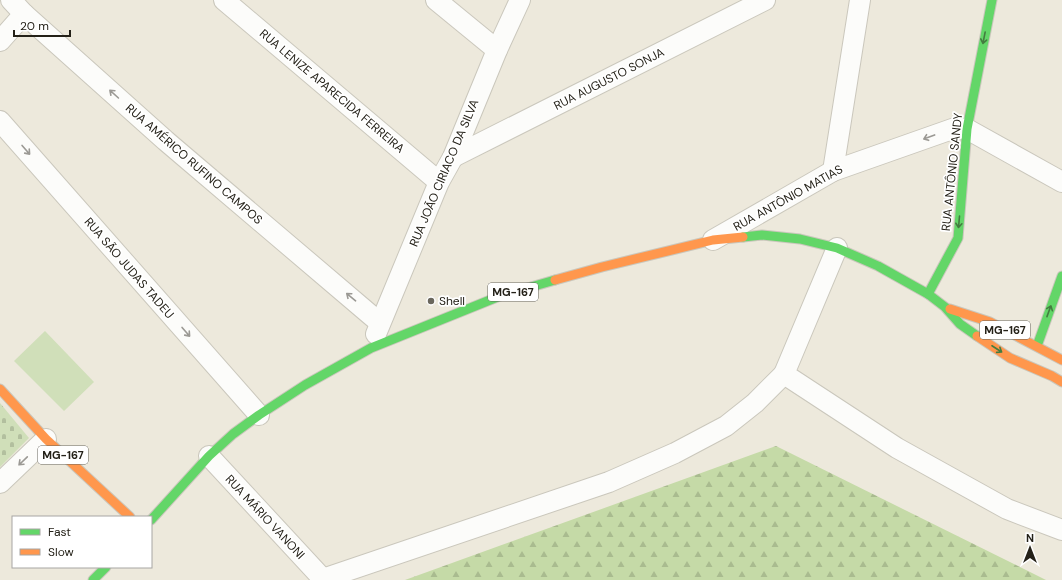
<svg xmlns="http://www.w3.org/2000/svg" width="1062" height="580" font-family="'DM Sans',sans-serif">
	<defs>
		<pattern id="forest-firs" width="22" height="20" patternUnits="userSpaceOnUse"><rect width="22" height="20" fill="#c5daa7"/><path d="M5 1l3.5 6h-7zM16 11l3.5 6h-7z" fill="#a9bb8f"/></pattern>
		<pattern id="cemetery-stones" width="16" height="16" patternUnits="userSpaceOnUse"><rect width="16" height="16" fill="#d0dfb9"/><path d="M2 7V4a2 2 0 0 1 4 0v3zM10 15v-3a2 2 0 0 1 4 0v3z" fill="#b2bf9e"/></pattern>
	</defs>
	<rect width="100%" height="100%" fill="#ede9dc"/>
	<!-- forest -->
	<polygon fill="url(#forest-firs)" points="776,446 1046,580 405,580"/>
	<!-- cemetery -->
	<polygon fill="url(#cemetery-stones)" points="0,403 29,438 0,467"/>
	<!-- pitch -->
	<polygon fill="#d0dfb9" points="45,331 94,382 64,411 14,361"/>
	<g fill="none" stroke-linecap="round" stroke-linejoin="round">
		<defs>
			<g id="street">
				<polyline points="11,0 24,14 166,141 380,323"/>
				<polyline points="224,0 439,182"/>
				<polyline points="436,0 497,50"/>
				<polyline points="0,41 24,14"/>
				<polyline points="0,121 259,415"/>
				<polyline points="453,157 765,0"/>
				<polyline points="833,171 860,0"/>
				<polyline points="713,240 833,171 955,128 967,129 1062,182"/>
				<polyline points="837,248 784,374 897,448 1007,509 1062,530"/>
				<polyline points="376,334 439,182 453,157 497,50 520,0"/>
				<polyline points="209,456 322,578"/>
				<polyline points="0,483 46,439"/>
				<polyline points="320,580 609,482 675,453 726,426 755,403 784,374"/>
			</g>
			<g id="fast">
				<polyline points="743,237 762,235 800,239 837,248 878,266 928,294 945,307 960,324 977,336"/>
				<polyline points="928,294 958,238 967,129 992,0"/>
				<polyline points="1037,346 1062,276"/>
				<polyline points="151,520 209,456 233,434 259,415 305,385 371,348 500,296 555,280"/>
				<polyline points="93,580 106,567"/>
			</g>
			<g id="slow">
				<polyline points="555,280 602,267 713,240 743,237"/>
				<polyline points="950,309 990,322 1062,360"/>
				<polyline points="977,336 1010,358 1052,376 1062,382"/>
				<polyline points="0,389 46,439 130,517"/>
			</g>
		</defs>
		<!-- street casing -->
		<use href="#street" stroke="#cac7bc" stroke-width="22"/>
		<!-- fast casing -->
		<use href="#fast" stroke="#cac7bc" stroke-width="11"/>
		<!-- slow casing -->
		<use href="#slow" stroke="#cac7bc" stroke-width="11"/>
		<!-- street -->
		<use href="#street" stroke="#fcfcfa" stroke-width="20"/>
		<!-- fast -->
		<use href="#fast" stroke="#63d668" stroke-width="9"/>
		<!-- slow -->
		<use href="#slow" stroke="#ff974d" stroke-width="9"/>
	</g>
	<!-- one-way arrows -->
	<defs><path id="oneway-shaft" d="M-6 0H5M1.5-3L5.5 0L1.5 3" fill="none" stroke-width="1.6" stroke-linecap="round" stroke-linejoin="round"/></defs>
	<g stroke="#447c40">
		<use href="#oneway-shaft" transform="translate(984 38) rotate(101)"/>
		<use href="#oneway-shaft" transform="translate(959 222) rotate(95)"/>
		<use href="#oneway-shaft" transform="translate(1049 311) rotate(-70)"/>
		<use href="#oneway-shaft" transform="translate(997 349) rotate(33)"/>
	</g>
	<g stroke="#9b9994">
		<use href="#oneway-shaft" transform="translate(114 94) rotate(-138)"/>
		<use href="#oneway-shaft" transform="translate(929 137) rotate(160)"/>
		<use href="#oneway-shaft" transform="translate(26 150) rotate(49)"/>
		<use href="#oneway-shaft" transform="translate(351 297) rotate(-140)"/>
		<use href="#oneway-shaft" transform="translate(186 332) rotate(49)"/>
		<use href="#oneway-shaft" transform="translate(23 461) rotate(136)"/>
	</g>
	<!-- markers -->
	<circle fill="#6a675d" stroke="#fff" stroke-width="1.5" cx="431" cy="301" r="4"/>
	<g text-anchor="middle" stroke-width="3.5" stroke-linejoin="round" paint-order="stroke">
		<!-- shield labels -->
		<g fill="#fff" stroke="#66645d" stroke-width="1">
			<rect x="488" y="283" width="50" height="18" rx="3"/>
			<rect x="980" y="321" width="50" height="18" rx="3"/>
			<rect x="38" y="446" width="50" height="18" rx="3"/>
		</g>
		<g font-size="11" font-weight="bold" fill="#242118">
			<text x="513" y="296">MG-167</text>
			<text x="1005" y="334">MG-167</text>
			<text x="63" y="459">MG-167</text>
		</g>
		<!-- street labels -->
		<g font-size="12" fill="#242118" stroke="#fff">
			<text transform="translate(609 79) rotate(-27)" y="4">RUA AUGUSTO SONJA</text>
			<text transform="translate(332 91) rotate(40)" y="4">RUA LENIZE APARECIDA FERREIRA</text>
			<text transform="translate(194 164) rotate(41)" y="4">RUA AMÉRICO RUFINO CAMPOS</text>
			<text transform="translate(952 172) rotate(-84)" y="4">RUA ANTÔNIO SANDY</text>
			<text transform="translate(444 173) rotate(-67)" y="4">RUA JOÃO CIRIACO DA SILVA</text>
			<text transform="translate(788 198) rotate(-29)" y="4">RUA ANTÔNIO MATIAS</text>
			<text transform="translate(129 268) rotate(49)" y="4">RUA SÃO JUDAS TADEU</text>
			<text transform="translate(265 517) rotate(47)" y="4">RUA MÁRIO VANONI</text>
		</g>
		<!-- poi labels -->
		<g font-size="12" fill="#242118" stroke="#fff" text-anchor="start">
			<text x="439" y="305">Shell</text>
		</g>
	</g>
	<!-- legend -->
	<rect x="12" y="516" width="140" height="52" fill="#ffffff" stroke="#a7a6a3"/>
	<rect x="20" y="529" width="20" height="6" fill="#63d668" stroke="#a7a6a3"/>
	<text x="48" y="536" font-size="12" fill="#242118">Fast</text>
	<rect x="20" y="549" width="20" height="6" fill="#ff974d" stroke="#a7a6a3"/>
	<text x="48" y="556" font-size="12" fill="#242118">Slow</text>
	<!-- north arrow -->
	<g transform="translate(1030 548)" stroke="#ffffff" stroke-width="3" paint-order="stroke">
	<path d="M0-3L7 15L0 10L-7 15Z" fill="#242118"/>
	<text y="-6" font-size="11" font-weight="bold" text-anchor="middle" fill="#242118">N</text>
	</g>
	<!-- scale -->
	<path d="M14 30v6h56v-6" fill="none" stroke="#242118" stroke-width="2"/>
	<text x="20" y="30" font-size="12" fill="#242118" stroke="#ffffff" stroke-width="3" paint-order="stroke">20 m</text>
</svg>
